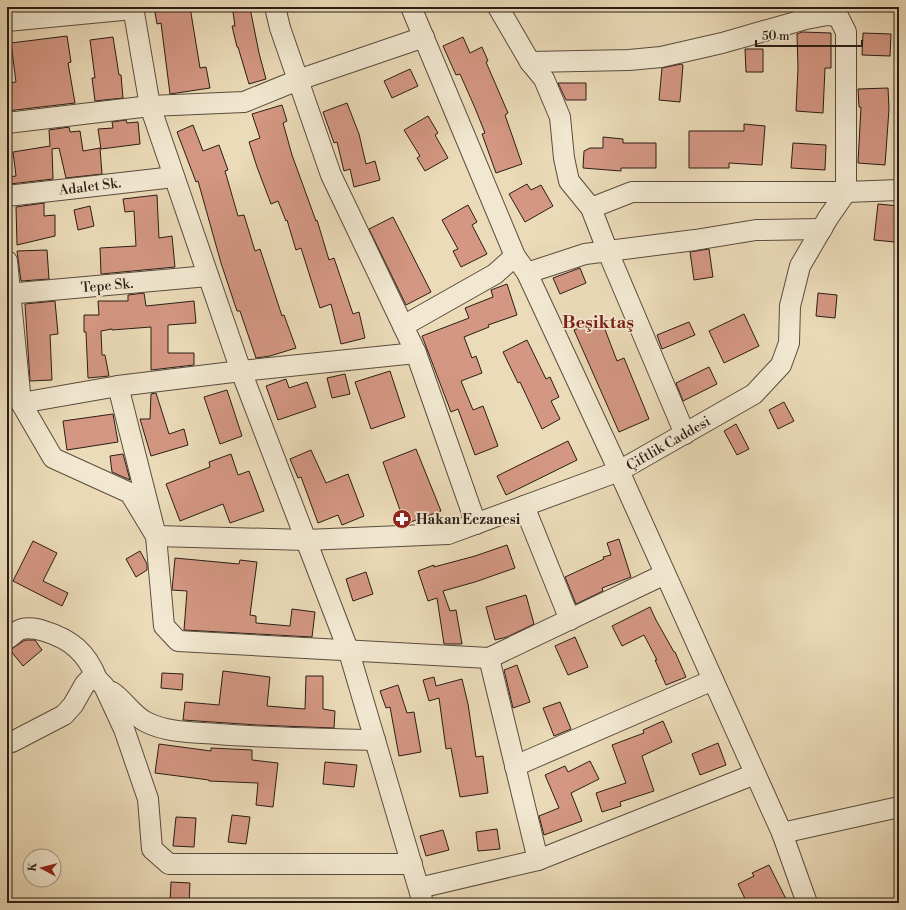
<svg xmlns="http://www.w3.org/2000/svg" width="906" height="910" font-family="'Libre Bodoni',serif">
	<rect width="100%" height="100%" fill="#ebdbb8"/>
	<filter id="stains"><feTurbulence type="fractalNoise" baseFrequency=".005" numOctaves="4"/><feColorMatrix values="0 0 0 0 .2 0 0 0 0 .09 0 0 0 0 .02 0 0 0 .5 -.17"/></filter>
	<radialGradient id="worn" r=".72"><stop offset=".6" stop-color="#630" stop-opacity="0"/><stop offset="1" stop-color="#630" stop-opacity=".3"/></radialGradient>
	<!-- building -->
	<g fill="#d49783" stroke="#2a1d16">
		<polygon points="154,7 190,7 200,68 206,67 210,88 170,94 161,23 157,24"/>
		<polygon points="250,8 259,53 266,79 249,84 238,47 237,47 232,26 235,26 233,12"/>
		<polygon points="802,32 831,33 831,68 825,68 823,113 796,111 798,68 797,34"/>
		<polygon points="863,33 891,34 890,56 862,55"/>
		<polygon points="67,36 71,62 68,63 75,103 7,111 7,83 16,82 11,43"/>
		<polygon points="113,37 119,75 121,75 123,98 95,101 92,78 95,78 90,40"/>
		<polygon points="463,37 470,53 482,47 488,61 486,62 508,113 505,115 522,164 496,173 482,134 485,133 475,108 460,74 456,75 443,46"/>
		<polygon points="745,49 763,49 763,72 746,72"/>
		<polygon points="681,64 683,65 680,102 659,100 662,68"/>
		<polygon points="410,69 418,86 392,98 384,81"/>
		<polygon points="558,83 586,83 586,100 566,100"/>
		<polygon points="888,88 889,109 885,165 858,163 861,107 859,107 858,89"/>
		<polygon points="347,103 359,134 366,164 375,161 380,180 354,187 350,169 344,171 337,142 334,143 323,112"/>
		<polygon points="282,105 287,121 283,123 292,155 316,221 317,220 329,260 334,258 353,314 359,312 365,338 341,344 331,304 320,308 301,248 296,250 287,220 286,221 278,201 271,204 257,167 249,142 260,138 252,114"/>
		<polygon points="428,116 438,133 435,135 448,158 425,171 417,158 420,156 404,130"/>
		<polygon points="126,120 127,123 138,122 140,144 101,149 98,129 113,128 112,122"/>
		<polygon points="744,124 765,126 762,165 729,163 729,168 689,168 689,131 744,131"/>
		<polygon points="193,125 203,151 219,145 228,170 225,171 238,216 244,215 255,251 260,249 282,316 284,315 296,348 270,356 256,358 240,311 237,311 221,263 198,181 196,182 177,132"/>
		<polygon points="69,127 70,132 80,131 83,151 100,148 102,174 66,178 59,148 52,149 53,179 10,184 9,177 16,176 13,152 50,146 49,130"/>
		<polygon points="603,137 623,139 623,143 656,143 656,168 621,168 621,171 583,168 584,151 590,148 603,148"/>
		<polygon points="793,143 826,145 825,170 791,168"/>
		<polygon points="527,184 531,190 541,185 553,206 525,222 509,194"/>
		<polygon points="157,195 159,238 172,236 175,267 101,274 100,248 136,246 134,211 125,212 123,199"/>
		<polygon points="44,203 44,216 55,215 55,236 17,245 16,207"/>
		<polygon points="878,204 899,206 895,242 874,240"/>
		<polygon points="468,205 477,222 472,225 487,254 461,267 453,251 458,249 442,220"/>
		<polygon points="90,206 94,226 78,230 74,210"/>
		<polygon points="393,217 431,292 406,305 369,229"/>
		<polygon points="709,249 713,277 694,280 690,252"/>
		<polygon points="47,250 49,279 21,281 17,251"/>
		<polygon points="580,268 586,283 560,294 553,278"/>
		<polygon points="507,284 517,315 488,325 489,327 464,337 472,358 476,356 482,373 461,381 473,410 483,406 498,446 475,455 458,409 451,412 422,336 469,318 465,308 493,297 491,290"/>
		<polygon points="144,293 146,306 194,301 196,323 168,325 168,353 194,353 194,365 151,370 151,327 112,330 112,329 101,331 102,355 105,355 109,376 88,378 86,332 84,332 84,315 99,315 98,301 128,301 128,295"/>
		<polygon points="818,293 837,295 835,318 816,316"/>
		<polygon points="55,301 58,334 50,335 52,380 30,381 25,304"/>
		<polygon points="744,314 759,346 724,363 709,331"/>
		<polygon points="601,319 617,361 624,358 649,419 619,432 574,330"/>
		<polygon points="689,322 695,335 662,349 657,335"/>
		<polygon points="527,340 546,379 550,377 559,397 551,401 560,419 542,429 520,382 518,383 503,352"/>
		<polygon points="709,367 717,384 683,401 676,383"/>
		<polygon points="390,371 405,417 371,429 355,382"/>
		<polygon points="345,374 350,394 332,398 327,378"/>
		<polygon points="286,379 289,388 307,382 316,407 278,420 266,386"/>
		<polygon points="227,390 242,436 220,444 204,397"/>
		<polygon points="156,393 169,434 184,429 188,445 151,456 140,419 150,419 151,394"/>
		<polygon points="784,402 794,421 778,429 769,410"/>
		<polygon points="113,414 118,442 67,450 63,421"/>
		<polygon points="736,424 749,449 737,455 724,431"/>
		<polygon points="568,441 577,460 506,495 497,476"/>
		<polygon points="416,449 441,511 405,524 383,462"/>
		<polygon points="311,450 326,483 348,474 364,516 342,525 338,515 318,523 301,477 298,478 290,459"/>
		<polygon points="123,454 130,480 112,472 110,456"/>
		<polygon points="231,454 238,475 249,471 264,511 230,523 223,504 180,521 166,484 210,467 209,462"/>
		<polygon points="619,539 631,577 602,588 603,591 576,604 565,577 604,559 603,557 611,555 607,543"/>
		<polygon points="33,541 57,553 43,581 68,593 62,606 13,581"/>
		<polygon points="507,545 515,568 475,582 443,591 450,611 456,610 462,644 444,644 437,598 428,601 418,571 434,565 434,567 475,556"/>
		<polygon points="140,551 147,564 147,570 136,577 126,559"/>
		<polygon points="175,558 239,564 240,560 257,562 250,615 256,616 256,623 290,626 292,609 315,612 312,637 184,630 187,591 172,590"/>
		<polygon points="366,572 373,594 353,601 346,579"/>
		<polygon points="526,595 534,624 507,637 495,640 486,607"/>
		<polygon points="650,607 656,620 674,652 675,652 686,677 666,685 655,660 657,660 644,635 622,646 612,626"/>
		<polygon points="575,637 588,667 568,675 555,646"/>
		<polygon points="25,640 35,640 42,650 23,666 10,650"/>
		<polygon points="517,665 530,702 513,708 504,670"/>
		<polygon points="223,671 270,677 267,706 305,709 306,676 323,676 323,709 335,711 334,728 257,725 183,720 185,702 219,705"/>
		<polygon points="162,673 183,674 182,690 161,688"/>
		<polygon points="434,677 436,686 462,679 468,704 476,757 483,756 488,793 460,797 451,748 446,749 439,698 429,701 423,680"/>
		<polygon points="398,685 407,713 414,712 421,752 399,756 390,707 386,708 380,691"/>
		<polygon points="560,702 571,729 554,736 543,708"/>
		<polygon points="663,721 672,742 642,756 654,791 620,802 621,806 602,812 596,793 626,783 612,745 644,733 643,730"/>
		<polygon points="718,743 726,765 700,775 692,754"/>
		<polygon points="159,744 211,751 211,748 252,750 252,760 278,763 273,807 256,805 258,783 209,781 209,780 155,773"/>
		<polygon points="590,761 599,779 571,793 582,821 544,835 539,816 559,808 545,775 565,766 568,772"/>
		<polygon points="325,762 357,765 354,787 323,784"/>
		<polygon points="232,815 250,817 246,844 228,842"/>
		<polygon points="176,817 196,818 194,847 173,846"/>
		<polygon points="497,829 500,849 478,851 476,832"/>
		<polygon points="443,830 449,850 426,856 420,836"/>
		<polygon points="769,865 788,903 747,903 738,884 754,876 752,873"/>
		<polygon points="171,882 190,883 189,903 170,903"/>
	</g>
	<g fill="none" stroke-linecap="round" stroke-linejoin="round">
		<defs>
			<g id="minor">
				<polyline points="133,7 150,106 241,371 349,652 423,903"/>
				<polyline points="275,7 280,28 331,175 416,353 476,524"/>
				<polyline points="411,7 515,256 527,273 619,471 782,833 807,903"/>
				<polyline points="498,7 530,62 544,79 560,117 564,158 569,181 591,208 608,252 685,434"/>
				<polyline points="7,21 133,9"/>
				<polyline points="530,62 629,60 661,57 722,43 806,19 827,15 838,16 846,32 846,192"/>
				<polyline points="7,123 150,106 244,102 298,80 424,37"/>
				<polyline points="7,196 174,177"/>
				<polyline points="591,208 632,192 846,192 899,190"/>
				<polyline points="7,261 21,403 53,458 130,493 156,536 306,540 448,534 619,471 754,394 781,365 789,343 790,306 800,266 828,218 846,192"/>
				<polyline points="527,273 585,254 695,240 756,230 822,229"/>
				<polyline points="7,294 208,276"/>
				<polyline points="403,326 495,274 515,256"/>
				<polyline points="118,386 156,536 164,626 178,641 489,658 665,574"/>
				<polyline points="21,403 118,386 241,371 416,353"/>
				<polyline points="524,506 570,620"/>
				<path d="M7,639C12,636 17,630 22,629C30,627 37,629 44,631C71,639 87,653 97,679"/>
				<polyline points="489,658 538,860"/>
				<path d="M112,692C125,701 132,715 146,722C168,733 193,732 217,734C270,738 323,739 375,740"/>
				<polyline points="12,742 64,715 73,705 85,684 90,679 97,679 104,686 124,729 148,799 152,849 169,864 412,864"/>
				<polyline points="515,766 713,680"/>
				<polyline points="782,833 899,807"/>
				<polyline points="419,888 538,860 755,774"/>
			</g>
		</defs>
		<!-- minor casing -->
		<use href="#minor" stroke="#5a4c3e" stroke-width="22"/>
		<!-- minor -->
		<use href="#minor" stroke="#f2e8d1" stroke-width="20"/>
	</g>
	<!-- icons -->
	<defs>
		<symbol id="pharmacy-disc" viewBox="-11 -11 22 22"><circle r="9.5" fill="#8f2418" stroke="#f2e8d1"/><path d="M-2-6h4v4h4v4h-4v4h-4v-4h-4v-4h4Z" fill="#fff"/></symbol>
	</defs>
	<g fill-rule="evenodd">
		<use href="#pharmacy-disc" x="391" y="508" width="22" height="22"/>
	</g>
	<g text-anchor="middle" stroke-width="3.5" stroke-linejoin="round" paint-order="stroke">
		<!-- street labels -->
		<g font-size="14" fill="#2a1d16" stroke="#f2e8d1">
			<text transform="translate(90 186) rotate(-7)" y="5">Adalet Sk.</text>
			<text transform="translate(107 285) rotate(-5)" y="5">Tepe Sk.</text>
			<text transform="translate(668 443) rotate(-30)" y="5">Çiftlik Caddesi</text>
		</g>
		<!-- poi labels -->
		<g font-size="14" font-weight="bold" fill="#2a1d16" stroke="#f2e8d1" text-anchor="start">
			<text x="416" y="524">Hakan Eczanesi</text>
		</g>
		<!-- district labels -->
		<g font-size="18" font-weight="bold" fill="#7a1f14" stroke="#f2e8d1">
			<text x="598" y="328">Beşiktaş</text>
		</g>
	</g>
	<!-- margin -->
	<rect width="906" height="910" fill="none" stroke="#ebdbb8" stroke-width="24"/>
	<rect x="8" y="8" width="890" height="894" fill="none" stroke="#2a1d16" stroke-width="2"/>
	<rect x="12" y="12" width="882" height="886" fill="none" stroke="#2a1d16"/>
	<!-- north arrow -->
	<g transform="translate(42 868) rotate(277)"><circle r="19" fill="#f2e8d1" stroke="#a29786"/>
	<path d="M0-3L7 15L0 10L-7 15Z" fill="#8f2418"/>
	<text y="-6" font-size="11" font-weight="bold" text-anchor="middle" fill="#2a1d16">K</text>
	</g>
	<!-- scale -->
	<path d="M756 40v6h106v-6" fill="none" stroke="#2a1d16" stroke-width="2"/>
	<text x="762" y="40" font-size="12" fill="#2a1d16" stroke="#f2e8d1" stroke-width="3" paint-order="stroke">50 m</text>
	<rect width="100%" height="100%" filter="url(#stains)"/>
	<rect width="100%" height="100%" fill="url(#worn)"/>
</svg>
